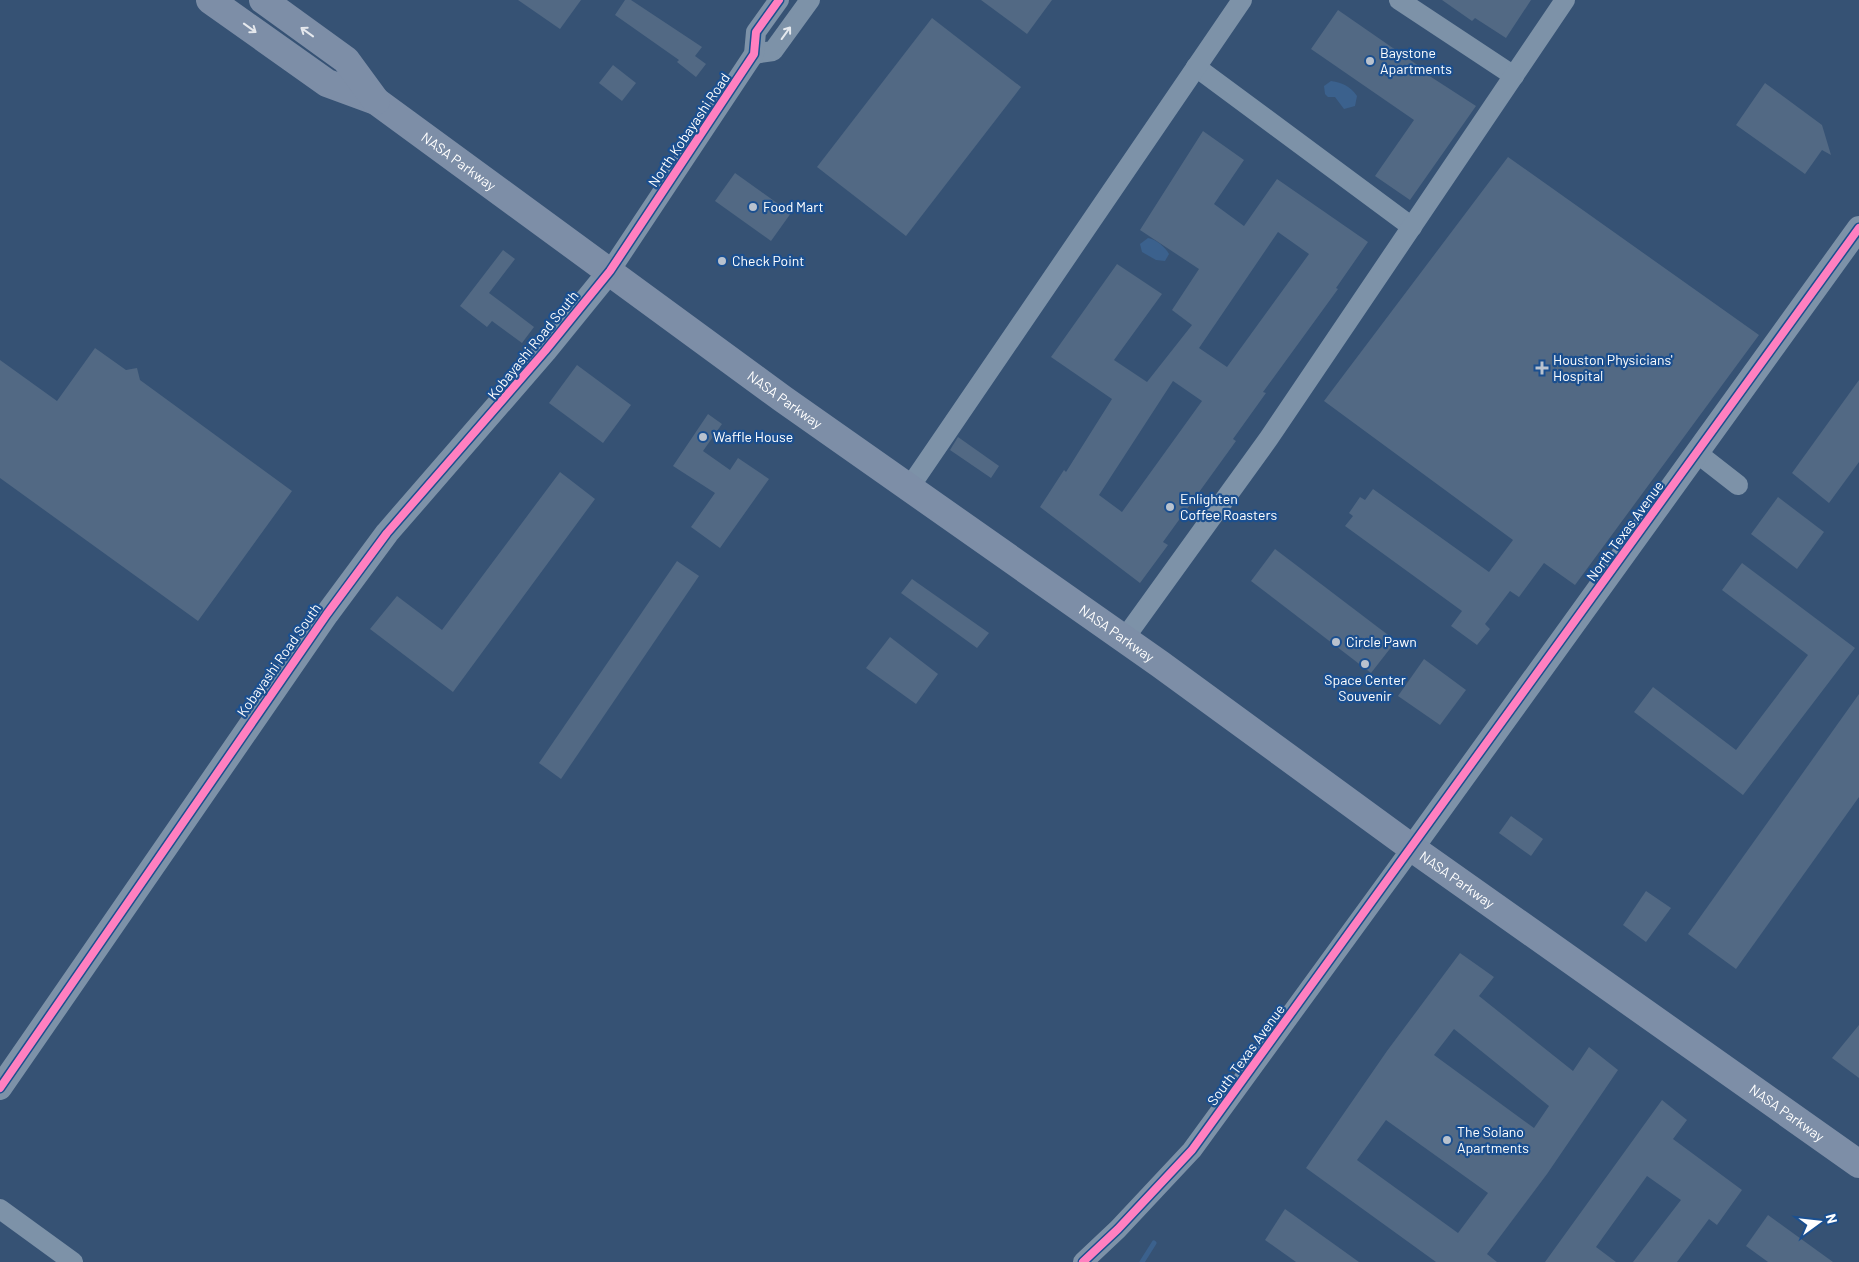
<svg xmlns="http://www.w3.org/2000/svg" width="1859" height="1262" font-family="Barlow,sans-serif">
	<rect width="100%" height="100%" fill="#365274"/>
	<!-- water -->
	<g fill="#3b618d">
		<path d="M1331,81C1343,83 1350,86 1357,96L1355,106L1344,109L1335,97H1328L1325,94L1324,86Z"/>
		<path d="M1148,238C1156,239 1165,247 1169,254L1165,261L1156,260L1142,252L1140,244Z"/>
	</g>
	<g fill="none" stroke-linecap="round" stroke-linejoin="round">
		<!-- stream -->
		<polyline stroke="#3b618d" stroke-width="5" points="1142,1262 1154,1243"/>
	</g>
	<!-- building -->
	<g fill="#526984" fill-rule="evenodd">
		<polygon points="518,0 581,0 560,29"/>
		<polygon points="625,0 631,0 702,47 695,56 706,64 696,77 677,62 679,60 615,15"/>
		<polygon points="981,0 1052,0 1027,34"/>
		<polygon points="1442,0 1531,0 1506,38 1475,18 1472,21"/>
		<polygon points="1338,10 1429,73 1428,75 1476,106 1410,200 1375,176 1414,120 1311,49"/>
		<polygon points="932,18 1021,87 906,236 817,167"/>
		<polygon points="613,65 636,83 622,101 599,83"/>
		<polygon points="1765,83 1822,125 1831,155 1822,150 1805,174 1736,125"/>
		<path d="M1203,131L1244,160L1214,204L1244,226L1277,179L1368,242L1336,288L1338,289L1263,392L1266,393L1233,439L1236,441L1163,542L1168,545L1140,583L1040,507L1064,470L1066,472L1112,399L1051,357L1117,264L1162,294L1114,360L1147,382L1192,325L1172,310L1199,269L1140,230ZM1278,232L1309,254L1227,367L1199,348ZM1173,381L1202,401L1122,512L1099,495Z"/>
		<polygon points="1508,157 1759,335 1575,585 1544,563 1519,597 1510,591 1485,624 1490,629 1477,645 1451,626 1462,611 1345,526 1353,516 1349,513 1360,497 1365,500 1373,489 1489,572 1513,540 1324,401"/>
		<polygon points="735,173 791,213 771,241 715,201"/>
		<polygon points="503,250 515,259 489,293 534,327 522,343 492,321 487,327 460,306"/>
		<polygon points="95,348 126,370 137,368 140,380 292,491 198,621 0,478 0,360 57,401"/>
		<polygon points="577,365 631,405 603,443 549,403"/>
		<polygon points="1859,380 1859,462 1829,503 1792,473"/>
		<polygon points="708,414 722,424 703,451 730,470 738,458 769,479 720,548 691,527 715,493 673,466"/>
		<polygon points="958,437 999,466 991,478 950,450"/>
		<polygon points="560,472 595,499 453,692 370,629 397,596 442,630"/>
		<polygon points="1778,497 1824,532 1797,569 1751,534"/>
		<polygon points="1275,549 1396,641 1371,673 1251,581"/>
		<polygon points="677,561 699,576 561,779 539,763"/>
		<polygon points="1742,563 1855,648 1743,795 1634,712 1653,687 1736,750 1808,655 1722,590"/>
		<polygon points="912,579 989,633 977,648 901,593"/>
		<polygon points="890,637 938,674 916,704 866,668"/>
		<polygon points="1424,659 1466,690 1440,725 1398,696"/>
		<polygon points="1859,694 1859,797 1736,969 1688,934"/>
		<polygon points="1511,816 1543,839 1531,856 1499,833"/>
		<polygon points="1646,891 1671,908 1646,942 1623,925"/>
		<path d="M1460,953L1494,977L1479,996L1573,1071L1589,1047L1618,1070L1547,1174L1487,1254L1497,1262H1436L1306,1168L1387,1051ZM1454,1029L1549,1106L1534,1128L1434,1055ZM1386,1120L1488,1193L1458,1233L1357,1160Z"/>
		<polygon points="1859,1025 1859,1078 1832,1058"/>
		<polygon points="1662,1100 1687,1120 1673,1139 1742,1190 1717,1225 1709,1219 1677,1262 1633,1262 1681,1200 1647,1176 1596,1247 1616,1262 1545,1262"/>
		<polygon points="1285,1209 1359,1262 1296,1262 1265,1240"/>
		<polygon points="1768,1215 1833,1262 1768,1262 1746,1246"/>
	</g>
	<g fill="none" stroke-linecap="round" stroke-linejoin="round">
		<!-- minor -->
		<g stroke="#7d92a8" stroke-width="20">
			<polyline points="1399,0 1514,76"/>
			<polyline points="754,54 773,51 810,0"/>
			<polyline points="1196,67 1412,227"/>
			<polyline points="610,271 754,54 756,32 779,0"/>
			<polyline points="1697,453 1738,485"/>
			<polyline points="909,488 1242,0"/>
			<polyline points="1124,639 1269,438 1565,0"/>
			<polyline points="0,1209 73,1262"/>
			<polyline points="1083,1262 1118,1229 1192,1150 1412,848"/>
		</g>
		<!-- tertiary -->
		<g stroke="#7d92a8" stroke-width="24">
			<polyline points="1412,848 1859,228"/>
			<polyline points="0,1088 327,614 387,533 545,351 610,271"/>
		</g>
		<!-- primary -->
		<g stroke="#7d8ea7" stroke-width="28">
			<path id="s1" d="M210,0L327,83L376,101L783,399L1160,664L1412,848L1859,1164"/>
			<polyline points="263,0 346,60 376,101"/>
		</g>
		<defs>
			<g id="cycleway">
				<polyline points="0,1088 327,614 387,533 545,351 610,271 754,54 756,32 779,0"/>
				<polyline points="1083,1262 1118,1229 1192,1150 1859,228"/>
			</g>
		</defs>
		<!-- cycleway casing -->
		<use href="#cycleway" stroke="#1b4f8f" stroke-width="11"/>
		<!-- cycleway -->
		<use href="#cycleway" stroke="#ff80c0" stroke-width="8"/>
	</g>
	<!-- one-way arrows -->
	<defs><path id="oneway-shaft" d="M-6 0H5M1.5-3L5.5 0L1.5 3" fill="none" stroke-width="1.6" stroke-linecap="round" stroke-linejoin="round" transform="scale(1.25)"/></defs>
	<g stroke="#e5e8ed">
		<use href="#oneway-shaft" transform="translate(250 28) rotate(36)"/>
		<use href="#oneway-shaft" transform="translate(307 32) rotate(-144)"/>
	</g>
	<use stroke="#e5e9ee" href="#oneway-shaft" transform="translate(786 33) rotate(-54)"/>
	<!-- markers -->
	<g fill="#b9c2ce" stroke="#1b4f8f" stroke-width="2">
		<circle cx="1370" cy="61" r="5"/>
		<circle cx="753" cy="207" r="5"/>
		<circle cx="722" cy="261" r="5"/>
		<path d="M1539.5 360.5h5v5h5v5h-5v5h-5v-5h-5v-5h5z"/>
		<circle cx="703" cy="437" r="5"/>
		<circle cx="1170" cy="507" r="5"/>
		<circle cx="1336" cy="642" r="5"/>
		<circle cx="1365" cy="664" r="5"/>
		<circle cx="1447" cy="1140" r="5"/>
	</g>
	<g text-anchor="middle" stroke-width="4.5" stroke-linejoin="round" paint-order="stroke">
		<!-- poi labels -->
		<g font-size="14" fill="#fff" stroke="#1b4f8f" text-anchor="start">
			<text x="1380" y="58">Baystone<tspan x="1380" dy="16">Apartments</tspan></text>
			<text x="763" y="212">Food Mart</text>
			<text x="732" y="266">Check Point</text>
			<text x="1553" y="365">Houston Physicians'<tspan x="1553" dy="16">Hospital</tspan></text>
			<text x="713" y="442">Waffle House</text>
			<text x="1180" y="504">Enlighten<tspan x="1180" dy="16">Coffee Roasters</tspan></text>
			<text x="1346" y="647">Circle Pawn</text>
			<text x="1365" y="685" text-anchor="middle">Space Center<tspan x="1365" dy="16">Souvenir</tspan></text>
			<text x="1457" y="1137">The Solano<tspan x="1457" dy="16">Apartments</tspan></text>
		</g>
		<!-- street labels -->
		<g font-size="14" fill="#fff" stroke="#1b4f8f">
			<text transform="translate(689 130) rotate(-56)" y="5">North Kobayashi Road</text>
			<text dy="5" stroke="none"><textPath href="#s1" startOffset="298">NASA Parkway</textPath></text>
			<text transform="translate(533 345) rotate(-51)" y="5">Kobayashi Road South</text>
			<text dy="5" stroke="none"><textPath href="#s1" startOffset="702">NASA Parkway</textPath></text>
			<text transform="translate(1625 531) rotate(-54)" y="5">North Texas Avenue</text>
			<text dy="5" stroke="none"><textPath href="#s1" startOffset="1108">NASA Parkway</textPath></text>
			<text transform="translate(279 660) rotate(-55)" y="5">Kobayashi Road South</text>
			<text dy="5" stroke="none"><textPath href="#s1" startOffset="1528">NASA Parkway</textPath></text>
			<text transform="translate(1246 1055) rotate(-54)" y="5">South Texas Avenue</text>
			<text dy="5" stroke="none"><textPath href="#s1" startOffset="1932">NASA Parkway</textPath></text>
		</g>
	</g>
	<!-- north arrow -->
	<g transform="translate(1819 1222) rotate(75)" stroke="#1b4f8f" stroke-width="4" paint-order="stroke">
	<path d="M0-4L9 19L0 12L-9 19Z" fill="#ffffff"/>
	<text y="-8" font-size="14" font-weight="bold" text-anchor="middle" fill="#ffffff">N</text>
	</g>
</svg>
